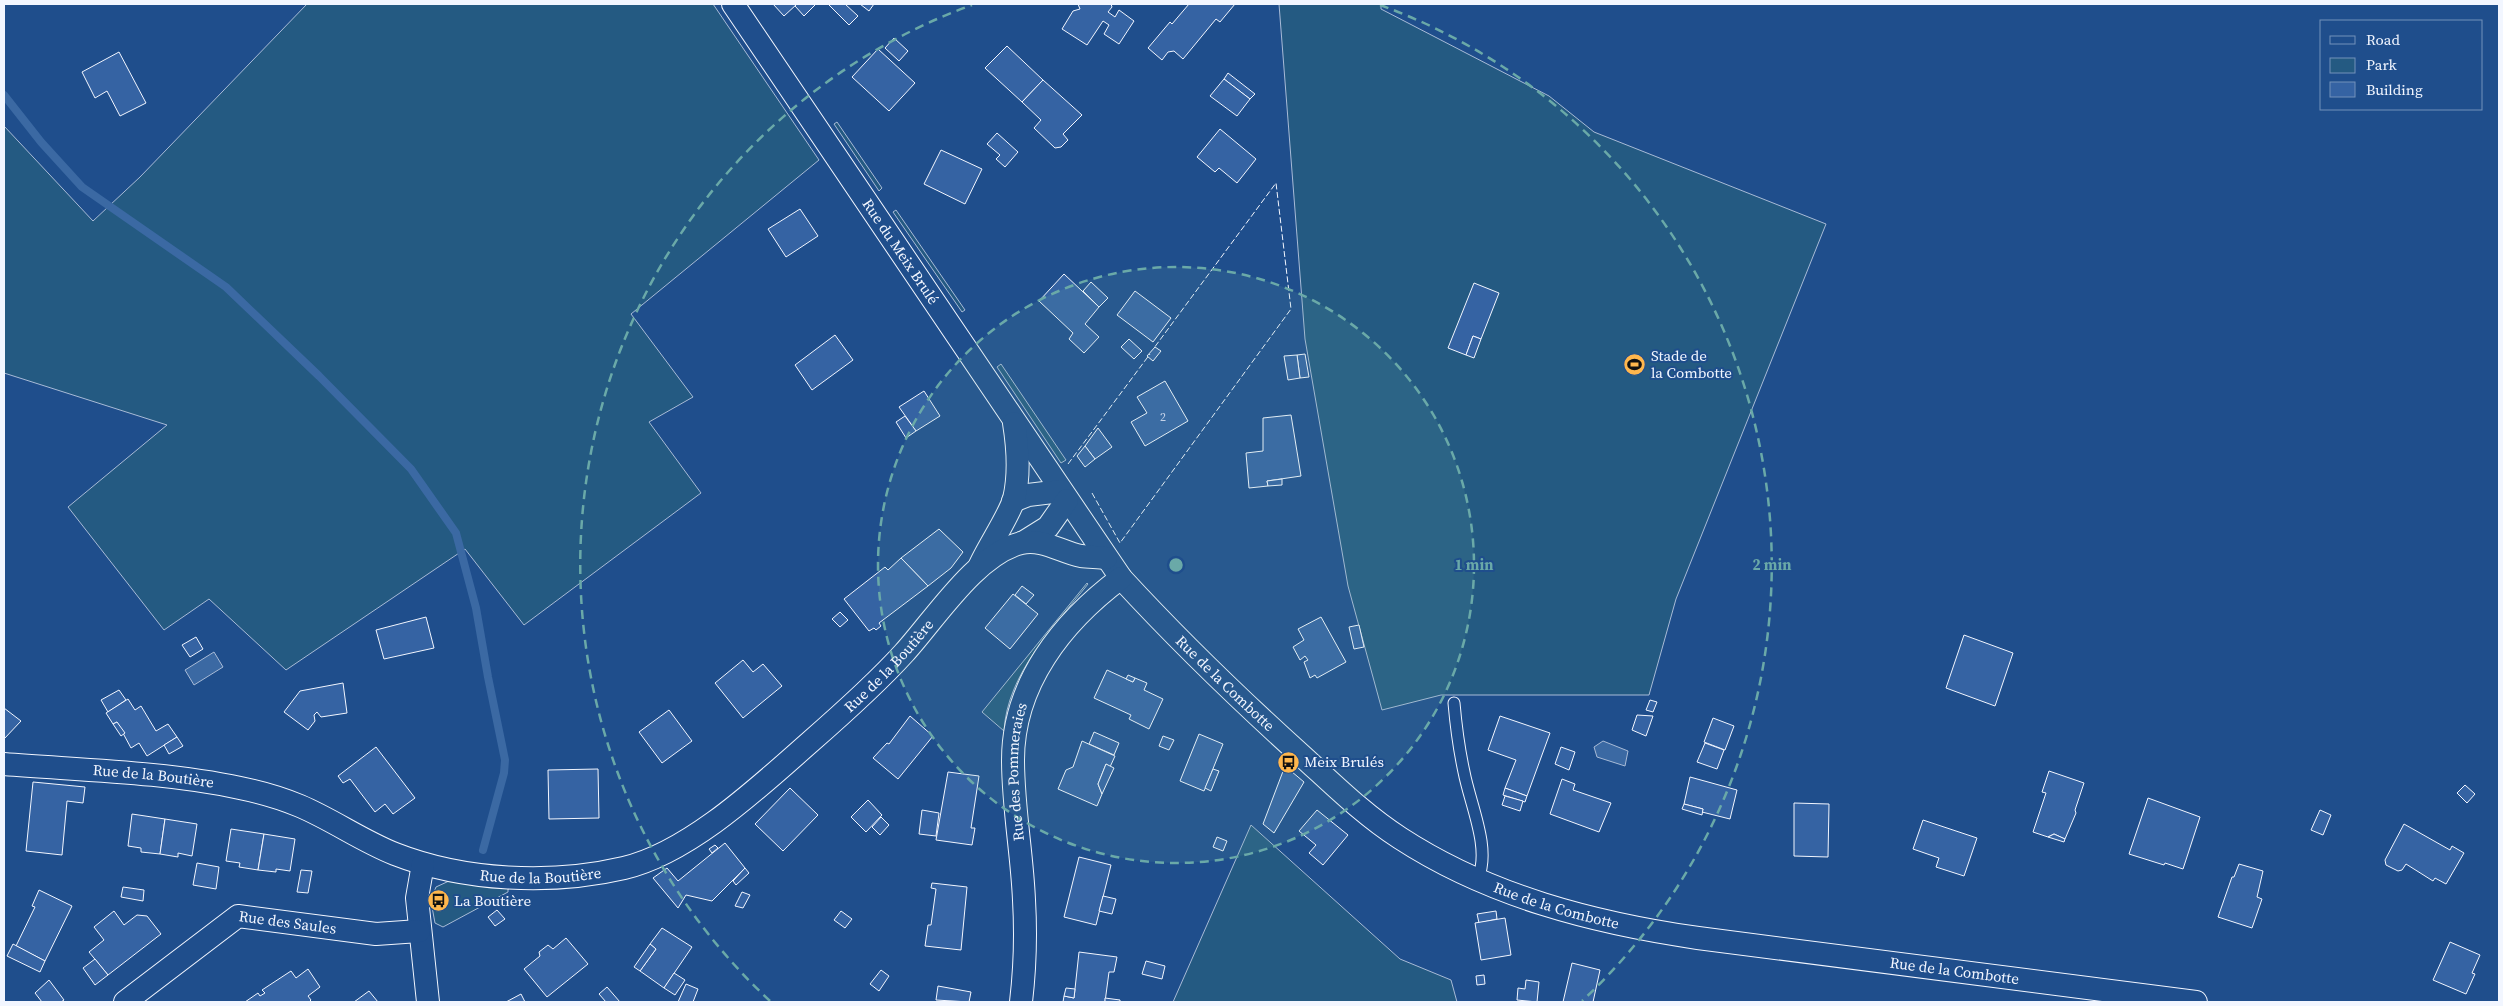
<svg xmlns="http://www.w3.org/2000/svg" width="2503" height="1006" font-family="'Source Serif 4',serif">
	<rect width="100%" height="100%" fill="#1f4e8c"/>
	<!-- green -->
	<g fill="#245a82" stroke="#a8bbd7">
		<polygon points="307,4 713,4 819,160 631,314 693,397 649,422 701,493 524,625 465,549 286,670 209,599 164,630 68,507 167,425 4,373 4,126 93,221 140,177"/>
		<polygon points="1279,4 1381,4 1381,9 1549,96 1594,132 1826,224 1676,599 1649,695 1441,695 1382,710 1348,586 1305,339"/>
		<polygon points="837,122 882,188 879,191 834,124"/>
		<polygon points="896,210 965,310 962,312 893,212"/>
		<polygon points="1001,364 1066,460 1061,463 997,367"/>
		<path d="M1087,583L1088,584C1054,627 1007,674 1004,731L982,712Z"/>
		<polygon points="1251,825 1400,959 1451,980 1457,1002 1173,1002"/>
		<polygon points="449,881 508,887 508,892 443,927 435,923 432,907 443,908 445,894 434,892 436,887"/>
	</g>
	<!-- water -->
	<g fill="#3b69a3" stroke="#a8bbd7">
		<polygon points="214,652 223,667 194,685 185,670"/>
		<polygon points="1603,741 1628,751 1625,766 1597,757 1594,747"/>
	</g>
	<g fill="none" stroke-linecap="round" stroke-linejoin="round">
		<!-- stream -->
		<polyline stroke="#3b69a3" stroke-width="8" points="4,95 41,142 82,187 226,287 319,376 411,469 456,533 476,608 488,677 505,760 504,773 483,850"/>
	</g>
	<!-- building -->
	<g fill="#3563a3" stroke="#f2f6ff">
		<polygon points="773,4 797,4 784,16"/>
		<polygon points="797,4 816,4 804,16 795,6"/>
		<polygon points="828,4 845,4 858,16 849,25"/>
		<polygon points="860,4 874,4 869,11"/>
		<polygon points="1078,4 1111,4 1112,7 1108,12 1115,17 1119,10 1134,21 1119,44 1104,34 1109,25 1103,21 1087,45 1062,29 1073,11 1080,9"/>
		<polygon points="1189,4 1235,4 1220,22 1216,19 1183,59 1174,51 1168,52 1162,60 1148,48 1170,22 1172,24"/>
		<polygon points="894,38 908,51 899,61 885,48"/>
		<polygon points="1007,46 1043,80 1022,102 985,68"/>
		<polygon points="878,49 915,83 889,111 852,77"/>
		<polygon points="119,52 146,103 120,116 107,91 95,98 82,72"/>
		<polygon points="1228,73 1255,94 1250,99 1224,79"/>
		<polygon points="1224,79 1250,99 1237,116 1210,96"/>
		<polygon points="1043,80 1082,115 1063,134 1068,140 1061,147 1055,148 1034,128 1041,120 1022,102"/>
		<polygon points="1220,129 1256,159 1237,183 1219,168 1215,172 1197,157"/>
		<polygon points="997,133 1018,152 1005,167 996,159 1000,155 987,144"/>
		<polygon points="941,150 982,169 965,204 924,184"/>
		<polygon points="800,209 818,236 786,257 768,229"/>
		<polygon points="1064,274 1099,307 1085,324 1099,337 1084,353 1069,339 1073,333 1039,301"/>
		<polygon points="1091,282 1108,298 1099,307 1083,291"/>
		<polygon points="1474,283 1499,293 1481,339 1473,336 1466,355 1448,348"/>
		<polygon points="1135,291 1171,318 1153,342 1117,315"/>
		<polygon points="835,335 853,360 812,390 795,365"/>
		<polygon points="1473,336 1481,339 1474,358 1466,355"/>
		<polygon points="1129,339 1142,351 1134,359 1121,347"/>
		<polygon points="1155,347 1161,351 1153,361 1147,356"/>
		<polygon points="1305,354 1309,377 1300,378 1297,355"/>
		<polygon points="1297,355 1300,378 1288,380 1284,356"/>
		<polygon points="1165,381 1188,421 1145,446 1131,422 1147,413 1137,397"/>
		<polygon points="924,391 940,416 916,431 899,407"/>
		<polygon points="1291,415 1301,476 1267,481 1268,486 1249,488 1246,453 1263,451 1263,418"/>
		<polygon points="905,416 916,431 906,438 896,422"/>
		<polygon points="1098,428 1112,447 1095,459 1085,446"/>
		<polygon points="1085,446 1095,459 1085,467 1077,456"/>
		<polygon points="1282,479 1282,485 1268,486 1267,481"/>
		<polygon points="939,529 963,552 951,568 928,586 901,558"/>
		<polygon points="901,558 928,586 879,623 881,626 876,630 874,628 869,631 844,599 885,567 888,570"/>
		<polygon points="1022,586 1034,595 1026,604 1015,595"/>
		<polygon points="1013,594 1038,614 1010,649 985,628"/>
		<polygon points="840,612 848,620 840,627 832,619"/>
		<polygon points="426,617 434,648 384,659 376,630"/>
		<polygon points="1321,617 1346,662 1317,678 1315,675 1310,678 1304,662 1308,660 1305,656 1300,660 1293,647 1304,640 1298,629"/>
		<polygon points="1359,625 1364,647 1354,649 1349,627"/>
		<polygon points="1964,635 2013,653 1995,706 1946,688"/>
		<polygon points="196,637 203,649 190,657 182,645"/>
		<polygon points="743,660 753,672 763,664 782,686 743,718 715,683"/>
		<polygon points="1107,670 1133,682 1135,678 1147,683 1144,690 1163,699 1149,729 1129,719 1131,715 1094,698"/>
		<polygon points="1128,675 1135,678 1133,682 1126,679"/>
		<polygon points="343,683 347,713 321,717 317,712 314,715 315,721 308,730 284,712 300,691"/>
		<polygon points="119,690 126,700 108,712 101,700"/>
		<polygon points="128,699 135,710 141,706 156,731 168,724 177,737 147,756 139,743 131,748 117,722 113,724 106,713"/>
		<polygon points="1650,700 1657,702 1653,712 1646,710"/>
		<polygon points="4,708 21,721 4,739"/>
		<polygon points="669,710 692,741 662,763 639,732"/>
		<polygon points="1637,715 1653,716 1646,736 1632,730"/>
		<polygon points="910,716 933,736 898,779 873,758 887,743 889,744"/>
		<polygon points="1500,716 1550,733 1527,796 1505,788 1516,760 1488,750"/>
		<polygon points="1713,718 1734,726 1725,750 1704,742"/>
		<polygon points="117,722 125,733 121,736 113,724"/>
		<polygon points="1094,732 1119,743 1114,755 1089,744"/>
		<polygon points="1199,734 1223,744 1204,791 1180,781"/>
		<polygon points="1163,736 1174,740 1169,750 1159,746"/>
		<polygon points="177,737 183,746 169,754 164,745"/>
		<polygon points="1082,741 1115,756 1110,767 1106,764 1098,784 1102,794 1097,806 1058,789 1066,770 1073,767"/>
		<polygon points="1705,743 1724,750 1717,769 1697,762"/>
		<polygon points="376,747 415,798 393,814 385,804 375,812 350,779 343,783 338,776"/>
		<polygon points="1561,747 1575,752 1569,770 1555,764"/>
		<polygon points="1106,764 1114,768 1102,794 1098,784"/>
		<polygon points="1285,766 1304,782 1274,833 1263,824"/>
		<polygon points="598,769 599,818 549,819 548,770"/>
		<polygon points="1213,769 1219,771 1211,791 1205,788"/>
		<polygon points="2049,771 2084,783 2075,810 2076,813 2065,839 2054,834 2048,837 2033,832 2046,793 2042,792"/>
		<polygon points="948,772 979,776 971,828 975,828 972,845 936,840"/>
		<polygon points="1690,777 1737,790 1730,819 1702,812 1703,809 1684,804"/>
		<polygon points="1562,779 1575,784 1573,790 1611,803 1599,832 1550,814"/>
		<polygon points="33,782 85,787 83,803 67,801 62,855 26,851"/>
		<polygon points="2465,785 2475,794 2467,803 2457,793"/>
		<polygon points="790,788 818,815 783,851 755,824"/>
		<polygon points="1505,788 1527,796 1525,802 1503,795"/>
		<polygon points="1505,796 1523,801 1520,811 1502,805"/>
		<polygon points="2148,798 2200,817 2183,869 2165,863 2164,865 2129,854"/>
		<polygon points="868,800 882,815 866,832 851,817"/>
		<polygon points="1794,803 1829,804 1828,857 1794,856"/>
		<polygon points="1684,804 1703,809 1702,815 1682,809"/>
		<polygon points="922,810 939,813 936,836 919,834"/>
		<polygon points="1317,810 1348,835 1323,865 1309,853 1316,845 1299,831"/>
		<polygon points="2320,810 2331,815 2323,835 2311,830"/>
		<polygon points="132,814 165,819 160,854 141,852 141,848 128,846"/>
		<polygon points="881,817 889,825 880,835 872,827"/>
		<polygon points="165,819 197,824 192,856 178,853 178,857 160,854"/>
		<polygon points="1923,820 1977,838 1964,876 1936,867 1939,858 1913,849"/>
		<polygon points="2404,824 2450,850 2452,846 2464,853 2446,884 2435,878 2433,881 2406,864 2402,870 2398,871 2386,865 2385,860"/>
		<polygon points="231,829 264,834 258,870 239,867 240,863 226,861"/>
		<polygon points="264,834 295,839 290,871 276,869 276,872 258,870"/>
		<polygon points="2054,834 2065,839 2064,842 2048,837"/>
		<polygon points="1217,837 1227,841 1223,851 1213,847"/>
		<polygon points="725,843 745,868 712,901 686,895 678,908 653,878 667,868 678,881"/>
		<polygon points="715,845 718,848 712,853 709,849"/>
		<polygon points="1079,857 1111,865 1096,925 1064,917"/>
		<polygon points="197,863 219,867 216,889 193,885"/>
		<polygon points="2239,864 2263,871 2257,897 2262,899 2252,928 2218,917 2232,877 2234,877"/>
		<polygon points="745,868 749,873 736,885 733,881"/>
		<polygon points="301,870 312,871 308,893 297,892"/>
		<polygon points="932,883 967,887 961,950 925,946 928,925 931,925 936,889 931,888"/>
		<polygon points="123,887 144,890 143,901 121,897"/>
		<polygon points="39,890 72,906 45,961 16,946 35,907 32,906"/>
		<polygon points="434,892 445,894 443,908 432,907"/>
		<polygon points="742,892 750,895 743,908 735,906"/>
		<polygon points="1103,896 1116,899 1112,914 1099,911"/>
		<polygon points="497,910 505,919 495,926 488,917"/>
		<polygon points="114,911 124,925 137,915 147,916 161,934 108,975 89,952 104,940 94,927"/>
		<polygon points="841,911 852,919 845,928 834,920"/>
		<polygon points="1496,911 1497,919 1479,923 1477,914"/>
		<polygon points="1505,918 1511,955 1481,960 1475,923"/>
		<polygon points="662,928 692,947 664,988 640,971 656,949 650,944"/>
		<polygon points="566,938 588,964 547,997 524,969 540,956 539,952 548,945 553,949"/>
		<polygon points="2450,942 2480,955 2472,973 2475,974 2466,994 2433,980"/>
		<polygon points="13,944 45,961 40,972 7,956"/>
		<polygon points="650,944 656,949 640,971 634,967"/>
		<polygon points="1079,952 1117,957 1114,972 1109,972 1105,1002 1063,1002 1064,996 1074,998"/>
		<polygon points="95,959 108,975 95,985 83,968"/>
		<polygon points="1146,961 1165,966 1162,979 1142,974"/>
		<polygon points="1572,963 1600,970 1593,1002 1563,1002"/>
		<polygon points="308,969 320,987 308,996 311,1000 309,1002 245,1002 258,993 260,996 265,993 262,990 291,971 296,978"/>
		<polygon points="881,970 889,976 879,991 870,984"/>
		<polygon points="674,973 685,980 675,995 664,988"/>
		<polygon points="1484,975 1485,984 1477,985 1476,976"/>
		<polygon points="49,980 64,1000 61,1002 42,1002 35,993"/>
		<polygon points="1526,980 1539,982 1537,1002 1517,1000 1518,988 1525,989"/>
		<polygon points="686,984 698,989 693,1002 678,1002"/>
		<polygon points="938,986 971,992 969,1002 936,1000"/>
		<polygon points="607,987 620,1002 606,1002 599,994"/>
		<polygon points="1066,988 1075,989 1074,998 1064,996"/>
		<polygon points="369,991 378,1002 354,1002"/>
		<polygon points="521,994 525,1002 506,1002"/>
		<polygon points="1105,998 1120,1000 1120,1002 1105,1002"/>
	</g>
	<g fill="none" stroke-linecap="round" stroke-linejoin="round">
		<defs>
			<path id="service" d="M1454,703C1456,726 1459,749 1464,772C1470,804 1491,848 1478,878"/>
			<g id="minor">
				<path id="s1" d="M733,4L1121,578C1178,640 1238,698 1301,755C1333,784 1364,815 1400,838C1489,896 1594,923 1698,938L2196,1002"/>
				<polyline points="1013,501 1028,495 1061,491"/>
				<polyline points="1024,542 1048,527 1067,500"/>
				<path d="M980,565C988,547 1009,516 1014,499C1020,474 1018,448 1014,423"/>
				<path id="s2" d="M4,764C79,770 167,772 240,788C260,792 281,798 300,806C333,820 362,841 395,854C464,881 551,885 624,868C689,853 759,787 809,743C841,715 875,685 904,653C935,619 976,554 1021,543C1042,538 1061,552 1081,556C1089,557 1098,557 1106,558"/>
				<polyline points="423,864 417,898 428,1002"/>
				<path id="s3" d="M125,1002L238,916L376,934L419,931"/>
				<path id="s4" d="M1021,1002C1025,968 1026,934 1024,900C1022,853 1013,807 1013,760C1013,684 1062,622 1121,578"/>
			</g>
		</defs>
		<!-- service casing -->
		<use href="#service" stroke="#f2f6ff" stroke-width="13"/>
		<!-- minor casing -->
		<use href="#minor" stroke="#f2f6ff" stroke-width="24"/>
		<!-- service -->
		<use href="#service" stroke="#1f4e8c" stroke-width="11"/>
		<!-- minor -->
		<use href="#minor" stroke="#1f4e8c" stroke-width="22"/>
		<!-- fence -->
		<g stroke="#f2f6ff" stroke-width="1" stroke-dasharray="6 2.5" stroke-linecap="butt">
			<polyline points="1068,464 1150,354"/>
			<polyline points="1092,493 1120,543 1291,309 1276,183 1154,348"/>
		</g>
	</g>
	<!-- distance rings -->
	<circle cx="1176" cy="565" r="298" fill="#6aa9a8" fill-opacity=".12"/>
	<g fill="none" stroke="#6aa9a8" stroke-width="2.5" stroke-dasharray="9 6">
		<circle cx="1176" cy="565" r="298"/>
		<path d="M770 1001A596 596 0 0 1 972 5M1380 5A596 596 0 0 1 1582 1001"/>
	</g>
	<!-- icons -->
	<defs>
		<symbol id="stadium-disc" viewBox="-11 -11 22 22"><circle r="9.5" fill="#ffb74d" stroke="#1f4e8c"/><path d="M0-5a6.5 5 0 1 0 0 10a6.5 5 0 1 0 0-10ZM-3.5-1.8h7v3.6h-7Z" fill="#111"/></symbol>
		<symbol id="bus-disc" viewBox="-11 -11 22 22"><circle r="9.5" fill="#ffb74d" stroke="#1f4e8c"/><path d="M-5-6H5V4H4V6H2V4H-2V6H-4V4H-5ZM-3.5-4V0h7V-4ZM-3.5 1.2v1.5H-2V1.2ZM2 1.2v1.5H3.5V1.2Z" fill="#111"/></symbol>
	</defs>
	<g fill-rule="evenodd">
		<use href="#stadium-disc" x="1622" y="352" width="25" height="25"/>
		<use href="#bus-disc" x="1276" y="750" width="25" height="25"/>
		<use href="#bus-disc" x="426" y="888" width="25" height="25"/>
	</g>
	<g text-anchor="middle" stroke-width="4" stroke-linejoin="round" paint-order="stroke">
		<!-- number labels -->
		<g font-size="12" fill="#c3d1e8">
			<text x="1163" y="421">2</text>
		</g>
		<!-- street labels -->
		<g font-size="15" fill="#f2f6ff" stroke="#1f4e8c">
			<text dy="5" stroke="none"><textPath href="#s1" startOffset="299">Rue du Meix Brulé</textPath></text>
			<text dy="5" stroke="none"><textPath href="#s2" startOffset="976">Rue de la Boutière</textPath></text>
			<text dy="5" stroke="none"><textPath href="#s1" startOffset="841">Rue de la Combotte</textPath></text>
			<text dy="5" stroke="none"><textPath href="#s4" startOffset="231">Rue des Pommeraies</textPath></text>
			<text dy="5" stroke="none"><textPath href="#s2" startOffset="150">Rue de la Boutière</textPath></text>
			<text dy="5" stroke="none"><textPath href="#s2" startOffset="555">Rue de la Boutière</textPath></text>
			<text dy="5" stroke="none"><textPath href="#s1" startOffset="1246">Rue de la Combotte</textPath></text>
			<text dy="5" stroke="none"><textPath href="#s3" startOffset="192">Rue des Saules</textPath></text>
			<text dy="5" stroke="none"><textPath href="#s1" startOffset="1650">Rue de la Combotte</textPath></text>
		</g>
		<!-- poi labels -->
		<g font-size="15" fill="#f2f6ff" stroke="#1f4e8c" text-anchor="start">
			<text x="1651" y="361">Stade de<tspan x="1651" dy="17">la Combotte</tspan></text>
			<text x="1304" y="767">Meix Brulés</text>
			<text x="454" y="906">La Boutière</text>
		</g>
	</g>
	<circle cx="1176" cy="565" r="8" fill="#6aa9a8" stroke="#1f4e8c" stroke-width="2.5"/>
	<g font-size="15" text-anchor="middle" font-weight="bold" fill="#6aa9a8" stroke="#1f4e8c" stroke-width="4" stroke-linejoin="round" paint-order="stroke">
		<text x="1474" y="570">1 min</text>
		<text x="1772" y="570">2 min</text>
	</g>
	<!-- border -->
	<rect width="2503" height="1006" fill="none" stroke="#f2f6ff" stroke-width="10"/>
	<!-- legend -->
	<rect x="2320" y="20" width="162" height="90" fill="#1f4e8c" stroke="#7391ba"/>
	<rect x="2330" y="36" width="25" height="8" fill="#1f4e8c" stroke="#7391ba"/>
	<text x="2366" y="45" font-size="15" fill="#f2f6ff">Road</text>
	<rect x="2330" y="58" width="25" height="15" fill="#245a82" stroke="#7391ba"/>
	<text x="2366" y="70" font-size="15" fill="#f2f6ff">Park</text>
	<rect x="2330" y="82" width="25" height="15" fill="#3563a3" stroke="#7391ba"/>
	<text x="2366" y="95" font-size="15" fill="#f2f6ff">Building</text>
</svg>
